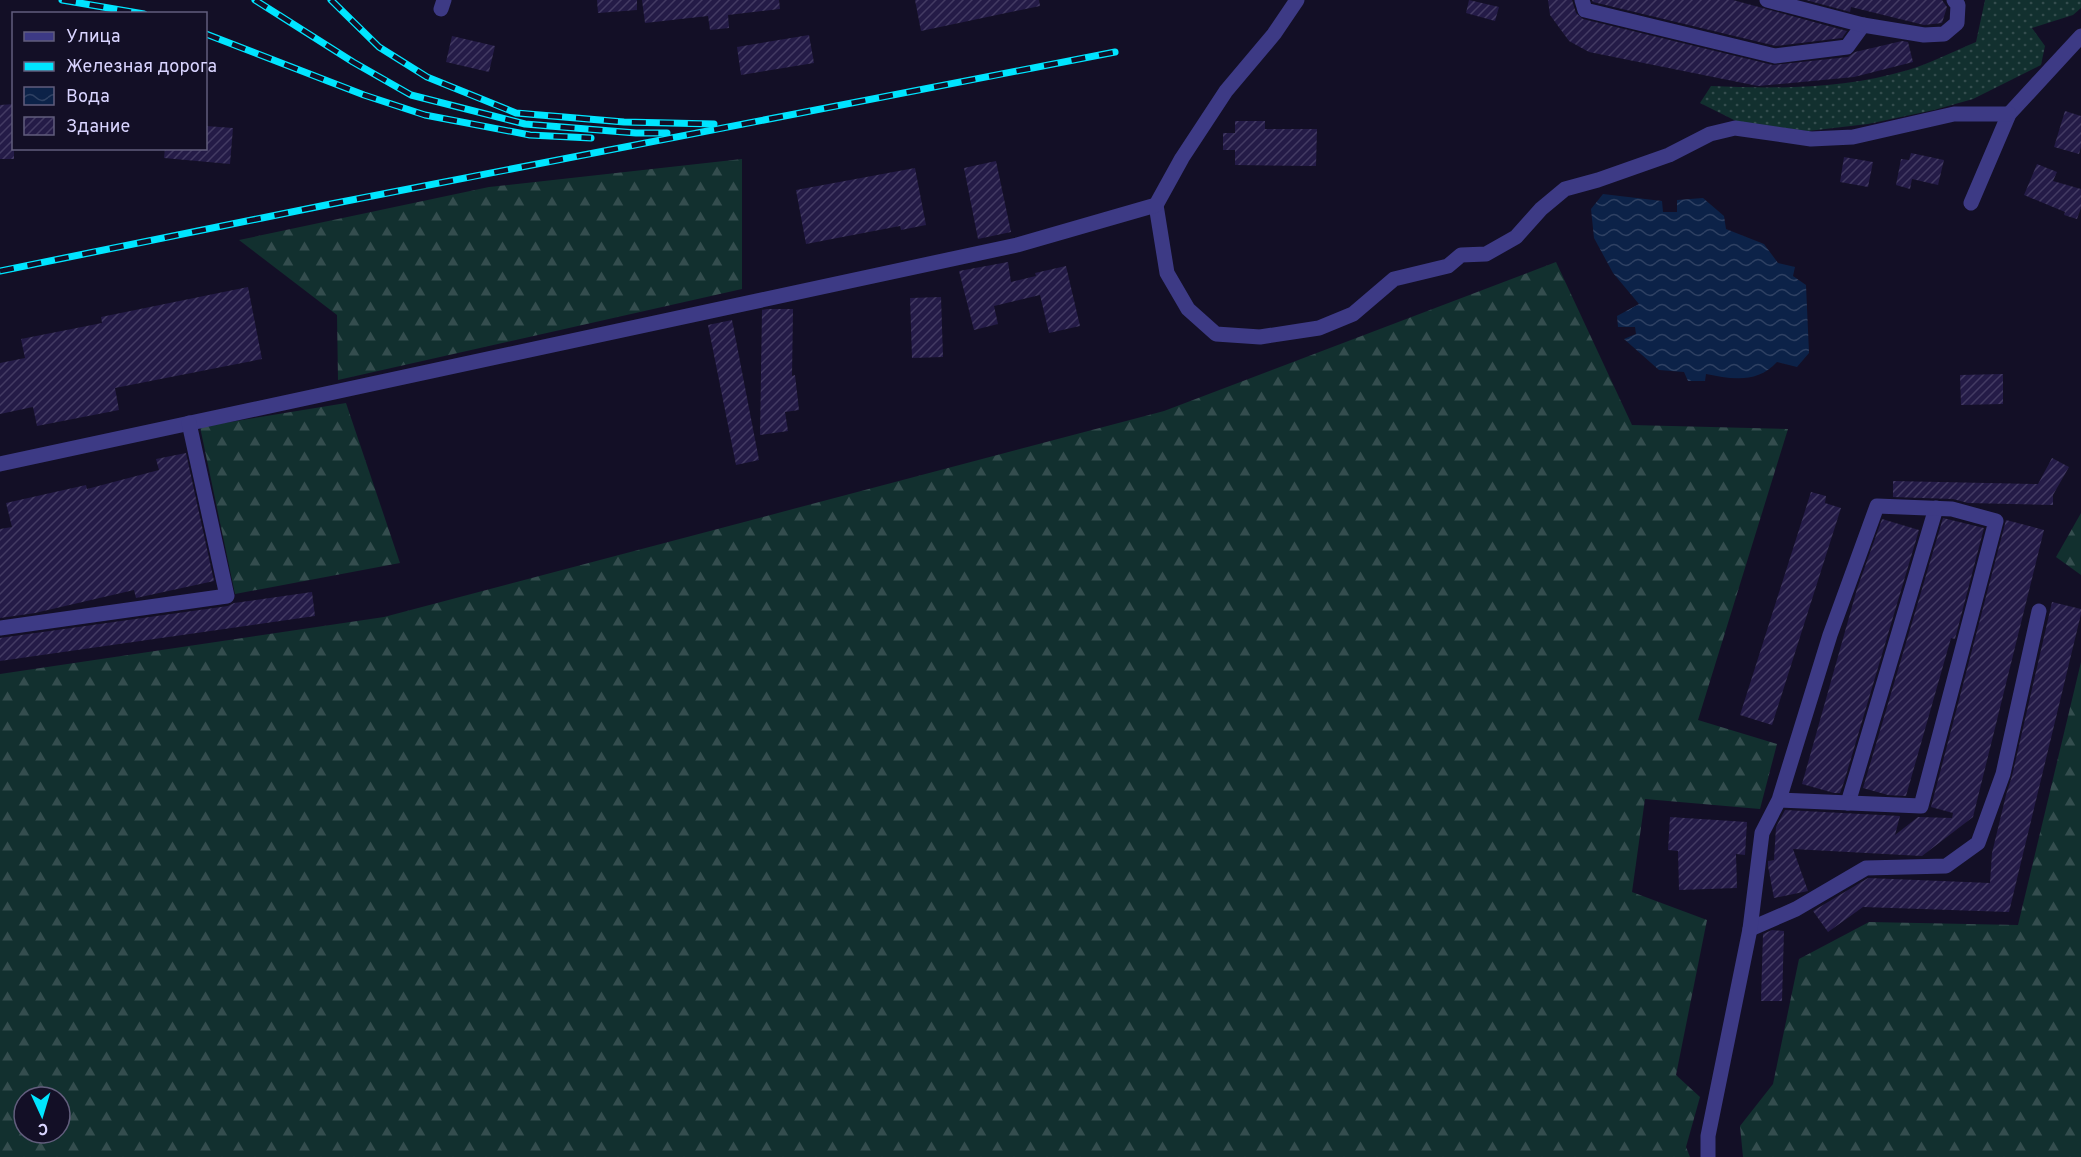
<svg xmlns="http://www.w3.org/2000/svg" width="2081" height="1157" font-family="Overpass,sans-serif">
	<defs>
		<pattern id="grass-dots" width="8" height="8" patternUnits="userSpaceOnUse" patternTransform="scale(1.5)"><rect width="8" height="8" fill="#12302f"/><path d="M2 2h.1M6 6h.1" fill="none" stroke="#344d4e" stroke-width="1.8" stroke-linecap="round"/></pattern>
		<pattern id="forest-firs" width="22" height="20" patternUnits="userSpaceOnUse" patternTransform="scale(1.5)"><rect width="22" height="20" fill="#12302f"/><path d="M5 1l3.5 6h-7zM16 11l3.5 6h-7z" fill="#344d4e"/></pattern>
		<pattern id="water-waves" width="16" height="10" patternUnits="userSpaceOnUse" patternTransform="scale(1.5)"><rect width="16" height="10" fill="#0c2248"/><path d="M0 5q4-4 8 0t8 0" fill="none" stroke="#2f4163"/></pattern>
		<pattern id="building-hatch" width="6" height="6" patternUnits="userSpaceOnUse" patternTransform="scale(1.5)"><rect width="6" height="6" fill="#241b47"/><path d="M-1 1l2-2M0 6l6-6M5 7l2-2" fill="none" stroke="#433b63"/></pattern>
	</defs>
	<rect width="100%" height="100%" fill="#130f26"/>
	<!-- grass -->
	<path fill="url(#grass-dots)" d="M1985,0H2081V8L2073,15L2032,28L2045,46L2041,65L1973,99L1934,110L1868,124L1808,131L1738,122L1700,103L1711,86C1777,89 1844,89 1908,70C1931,63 1954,51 1976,42Z"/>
	<!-- forest -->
	<g fill="url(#forest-firs)" fill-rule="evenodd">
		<polygon points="742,159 742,289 338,380 337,315 239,240 489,187"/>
		<path d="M1556,262L1632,425L1788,429L1698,720L1777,744L1760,809L1645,799L1632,892L1707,920L1676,1075L1700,1097L1686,1147L1690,1157H0V674L384,617L1164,411ZM24,1097H60V1133H24Z"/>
		<polygon points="346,403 400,563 235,594 200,427"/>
		<polygon points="2081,513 2081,575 2056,557"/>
		<polygon points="2081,662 2081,1157 1743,1157 1740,1126 1773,1084 1799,959 1869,922 2018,925"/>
	</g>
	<!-- water -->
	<path fill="url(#water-waves)" d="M1603,194L1662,201L1663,212H1677V200L1703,198L1724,216L1726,229L1764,244L1778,263L1795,267L1793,276L1806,285L1809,353L1797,367L1777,362C1757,384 1731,379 1706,374L1705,381H1688L1684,372L1659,370L1624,339L1636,334L1635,327H1618L1617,316L1639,304L1613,273L1594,238L1591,209Z"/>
	<!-- building -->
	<g fill="url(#building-hatch)">
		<polygon points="597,0 637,0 637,10 598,13"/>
		<polygon points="642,0 779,0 780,9 728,15 729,28 710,30 708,16 645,23"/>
		<polygon points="915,0 1039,0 1040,6 921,31"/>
		<polygon points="1469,0 1499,7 1495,21 1466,13"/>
		<polygon points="1548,0 1572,0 1576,13 1583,19 1773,65 1848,57 1855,52 1902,41 1908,42 1913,62 1854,77 1758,86 1589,52 1569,41 1550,15"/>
		<polygon points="1592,0 1733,0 1847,31 1842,38 1776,46 1593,2"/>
		<polygon points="1806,0 1942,0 1947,7 1942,23 1924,25 1851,7 1850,12"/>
		<polygon points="809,35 814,63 741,75 737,47"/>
		<polygon points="452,36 495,46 489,72 446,62"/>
		<polygon points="14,104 14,159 0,159 0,105"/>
		<polygon points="2065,111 2081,116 2081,147 2079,154 2054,147"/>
		<polygon points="1235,121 1265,121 1265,129 1317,129 1316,166 1235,165 1235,150 1223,150 1223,133 1235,133"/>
		<polygon points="206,126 233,128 230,164 164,158 165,148 206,148"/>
		<polygon points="1911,153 1944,160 1938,185 1912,179 1910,189 1896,185 1901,159 1909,160"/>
		<polygon points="1844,157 1873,162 1868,187 1840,182"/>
		<polygon points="996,161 1011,232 978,239 964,168"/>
		<polygon points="2037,164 2057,172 2053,181 2081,189 2081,208 2077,219 2064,215 2065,212 2024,195"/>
		<polygon points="915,168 926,225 901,230 900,226 806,244 796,190"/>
		<polygon points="1008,262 1011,282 1036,276 1035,273 1066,266 1080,326 1049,333 1040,295 994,306 998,324 974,330 959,271"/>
		<polygon points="248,287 262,359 115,388 119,410 37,426 33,407 0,414 0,363 25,358 21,339 102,323 101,317"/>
		<polygon points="941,297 943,357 912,358 910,298"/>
		<polygon points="767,309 793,309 792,376 795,375 799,410 785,412 788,431 760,435 762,310"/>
		<polygon points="732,320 759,460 736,465 708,325"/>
		<polygon points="2003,374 2003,404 1961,405 1960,375"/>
		<polygon points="186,453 214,581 136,598 134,590 35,613 0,618 0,529 12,527 6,503 86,485 87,489 159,470 156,459"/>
		<polygon points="2052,458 2069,467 2053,495 2053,505 1968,503 1953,499 1893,497 1893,481 2038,484"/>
		<polygon points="1811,492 1826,496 1825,503 1841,508 1772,725 1740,715"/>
		<polygon points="1943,518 1984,528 1955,639 1951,638 1906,796 1888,795 1863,788"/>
		<polygon points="1882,519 1919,530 1844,782 1840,793 1834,793 1802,784 1857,589"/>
		<polygon points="2006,520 2044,530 1973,817 1922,856 1793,849 1808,891 1774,898 1768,866 1768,861 1774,860 1776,827 1785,810 1900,816 1895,835 1918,817 1952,818 1953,813 1931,807"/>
		<polygon points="312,592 315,616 0,661 0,638 228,606 234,603"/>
		<polygon points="2052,602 2081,609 2081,614 2009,912 1863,907 1828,932 1813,911 1868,878 1990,883 1992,853 2006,795 2012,776"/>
		<polygon points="1670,817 1747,822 1745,855 1736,854 1737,888 1679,890 1678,851 1668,850"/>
		<polygon points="1772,930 1784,931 1782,1001 1761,1001 1763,934"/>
	</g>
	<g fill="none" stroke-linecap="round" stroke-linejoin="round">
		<!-- minor -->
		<g stroke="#3d3a85" stroke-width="15">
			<polyline points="1582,0 1585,10 1775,56 1847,47 1863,25"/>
			<polyline points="1767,0 1863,25 1924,35 1944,34 1957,23 1958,5 1954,0"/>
			<polyline points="441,9 444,0"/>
			<polyline points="1971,203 2009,114 2081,36"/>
			<polyline points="1156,205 1167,273 1188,309 1216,334 1260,337 1319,328 1353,314 1394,279 1448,266 1461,255 1486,254 1516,237 1541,209 1565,189 1598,180 1669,155 1710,134 1735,128 1811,139 1853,137 1954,114 2009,114"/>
			<polyline points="0,464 1017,245 1156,205 1182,158 1226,91 1274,34 1297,0"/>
			<polyline points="0,628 227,596 189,423"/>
			<polyline points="1848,803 1936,508"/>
			<polyline points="1750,929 1796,909 1866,868 1946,866 1978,843 2003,774 2039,611"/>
			<polyline points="1708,1157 1708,1136 1750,929 1762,833 1779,800 1830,635 1877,506 1952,509 1996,521 1921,806 1779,800"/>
		</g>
		<defs>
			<g id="rail">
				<polyline points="62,0 144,14"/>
				<polyline points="255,0 353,62 411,95 525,124 636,133 667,133"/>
				<polyline points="331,0 379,47 427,77 516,113 624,122 714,124"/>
				<polyline points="206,34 364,95 425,115 530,135 591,138"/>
				<polyline points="0,271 331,204 1115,52"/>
			</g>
		</defs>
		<!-- rail casing -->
		<use href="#rail" stroke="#00e5ff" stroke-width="7"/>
		<!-- rail -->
		<use href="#rail" stroke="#130f26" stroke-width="4.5" stroke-dasharray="14" stroke-linecap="butt"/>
	</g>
	<!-- legend -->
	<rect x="12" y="12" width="195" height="138" fill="#130f26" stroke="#625e7d" stroke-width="1.5"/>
	<rect x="24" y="32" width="30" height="9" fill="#3d3a85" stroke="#625e7d" stroke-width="1.5"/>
	<text x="66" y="42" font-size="18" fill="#d9d4ff">Улица</text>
	<rect x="24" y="62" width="30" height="9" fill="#00e5ff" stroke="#625e7d" stroke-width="1.5"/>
	<text x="66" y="72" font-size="18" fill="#d9d4ff">Железная дорога</text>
	<rect x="24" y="87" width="30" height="18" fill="url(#water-waves)" stroke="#625e7d" stroke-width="1.5"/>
	<text x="66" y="102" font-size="18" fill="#d9d4ff">Вода</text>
	<rect x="24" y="117" width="30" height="18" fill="url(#building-hatch)" stroke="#625e7d" stroke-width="1.5"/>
	<text x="66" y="132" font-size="18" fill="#d9d4ff">Здание</text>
	<!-- north arrow -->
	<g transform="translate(42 1115) rotate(176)"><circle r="28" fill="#130f26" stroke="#625e7d" stroke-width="1.5"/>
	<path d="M0-4.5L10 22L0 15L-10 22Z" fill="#00e5ff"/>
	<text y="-9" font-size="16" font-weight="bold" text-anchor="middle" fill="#d9d4ff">С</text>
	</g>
</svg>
